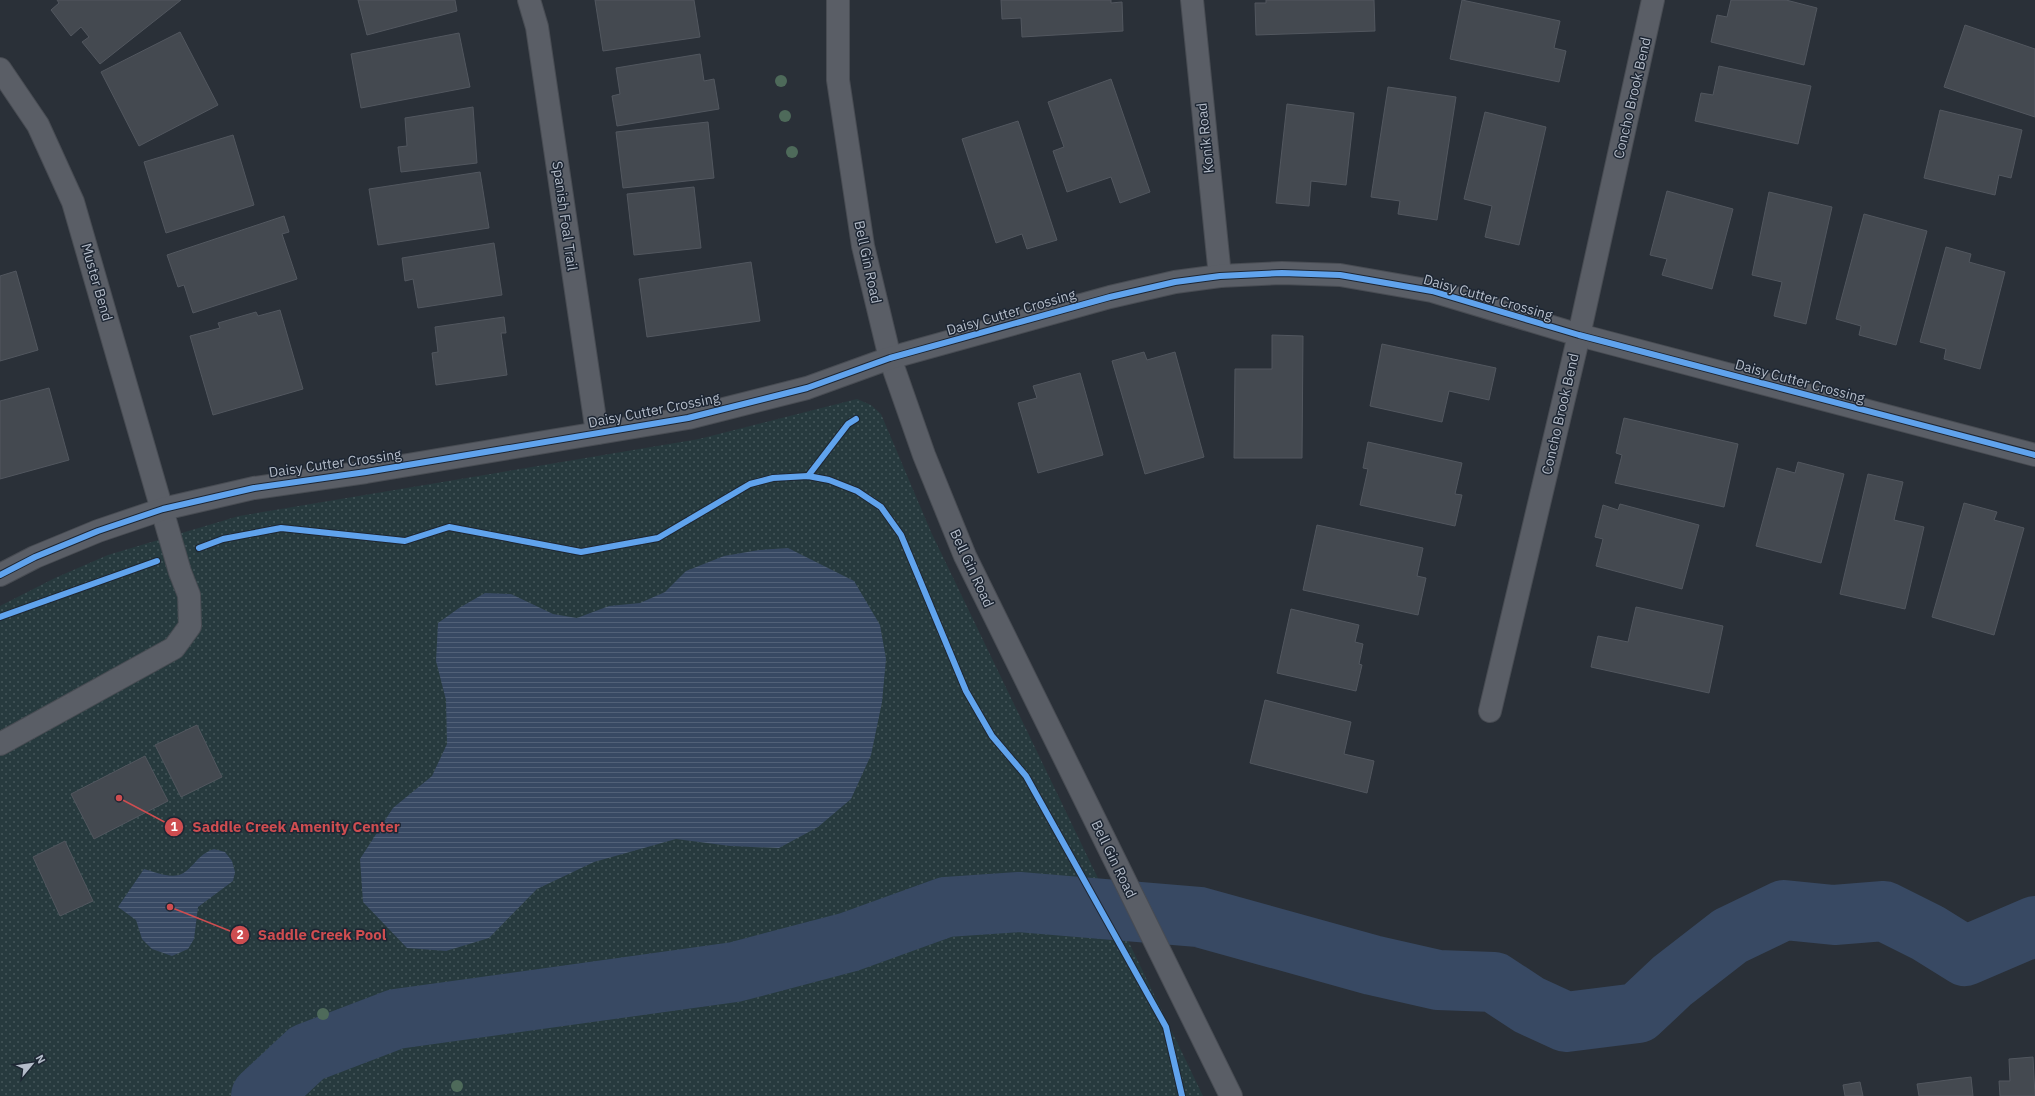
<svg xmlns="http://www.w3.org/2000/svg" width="2035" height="1096" font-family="'IBM Plex Sans',sans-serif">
	<defs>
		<pattern id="park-dots" width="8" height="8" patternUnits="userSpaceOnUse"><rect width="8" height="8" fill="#273a3e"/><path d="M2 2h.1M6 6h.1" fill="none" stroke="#445559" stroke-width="1.8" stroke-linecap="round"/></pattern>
		<pattern id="water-rules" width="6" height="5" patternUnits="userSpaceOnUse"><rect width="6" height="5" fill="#384963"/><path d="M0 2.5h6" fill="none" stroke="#526178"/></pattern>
	</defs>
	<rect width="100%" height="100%" fill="#2a3038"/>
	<!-- park -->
	<polygon fill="url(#park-dots)" points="857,399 871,405 881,414 931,532 1203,1096 0,1096 0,606 55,578 108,555 239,516 699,439"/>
	<!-- water -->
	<g fill="url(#water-rules)">
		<polygon points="788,548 854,581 880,625 886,659 882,702 871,755 851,799 818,827 779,848 730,846 676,839 594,862 537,889 489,938 446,951 407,948 363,902 360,859 393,808 432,776 447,744 446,700 436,661 438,623 459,608 485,593 511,594 553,614 577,618 609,606 640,603 665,592 686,571 724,556 759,550"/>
		<path d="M214,849L225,852L232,861L235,872L233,881L198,907L194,939L188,949L172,956L152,949L142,939L136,920L118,907L144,869C155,872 168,878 179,875C192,871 197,854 214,849Z"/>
	</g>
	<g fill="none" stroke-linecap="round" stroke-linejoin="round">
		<!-- river -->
		<polyline stroke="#384963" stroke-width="60" points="261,1096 307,1053 396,1019 735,972 849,942 946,907 1019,902 1199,917 1372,965 1438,980 1494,982 1529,1005 1566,1022 1638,1013 1672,981 1730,936 1784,910 1834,915 1884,911 1928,933 1965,956 2035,926"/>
	</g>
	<!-- building -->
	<g fill="#444950" stroke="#52575f">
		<polygon points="57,0 181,0 100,64 82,42 89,37 81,27 71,36 51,10 59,3"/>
		<polygon points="358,0 455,0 457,11 367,35"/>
		<polygon points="595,0 694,0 700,37 603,51"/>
		<polygon points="1001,0 1111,0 1111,3 1122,2 1123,31 1022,37 1021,18 1002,19"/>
		<polygon points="1266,0 1374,0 1375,31 1256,35 1255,3 1266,3"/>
		<polygon points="1462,0 1560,21 1554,48 1566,51 1559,82 1450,59"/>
		<polygon points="1731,0 1786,0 1817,8 1804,65 1711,42 1717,15 1727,17"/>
		<polygon points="1965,25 2035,49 2035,117 1944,87"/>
		<polygon points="180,32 218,105 139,146 101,72"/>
		<polygon points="459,33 470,87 361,108 351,54"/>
		<polygon points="700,54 704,81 714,79 719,109 617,126 612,96 620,94 616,68"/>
		<polygon points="1719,66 1811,86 1798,144 1695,121 1701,93 1713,95"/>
		<polygon points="1111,79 1150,192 1120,203 1111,177 1067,192 1053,151 1064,147 1048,102"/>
		<polygon points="1388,87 1456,97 1437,220 1398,214 1400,201 1371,197"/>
		<polygon points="1287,104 1354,113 1346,185 1311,181 1309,206 1276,203"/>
		<polygon points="473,107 477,163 401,172 398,147 407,146 405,118"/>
		<polygon points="1940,110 2022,130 2011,178 1999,175 1995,195 1924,178"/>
		<polygon points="1485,112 1546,127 1519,245 1485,237 1492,206 1464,199"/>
		<polygon points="1018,121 1057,240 1027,249 1022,234 996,243 962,139"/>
		<polygon points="708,122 714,178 623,188 616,132"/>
		<polygon points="233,135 254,205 166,233 144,162"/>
		<polygon points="480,172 489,228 378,245 369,189"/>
		<polygon points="694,187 701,248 634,255 627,194"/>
		<polygon points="1667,191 1733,209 1712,289 1662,275 1667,259 1650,255"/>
		<polygon points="1769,192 1832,207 1806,324 1774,316 1782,282 1752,275"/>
		<polygon points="1864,214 1927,231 1896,345 1859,335 1861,326 1836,319"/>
		<polygon points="284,216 289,232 282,234 297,279 193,313 184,285 178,287 167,255"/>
		<polygon points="494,243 502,295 418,308 413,279 405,281 402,258"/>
		<polygon points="1946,247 1971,254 1969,262 2005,272 1980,369 1944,359 1946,349 1920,342"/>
		<polygon points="751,262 760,321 647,337 639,279"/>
		<polygon points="16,271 38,350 0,361 0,276"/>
		<polygon points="280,310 303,389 213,415 190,336 220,328 218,323 256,312 258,316"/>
		<polygon points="504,317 506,333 501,333 507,375 436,385 432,353 438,352 435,327"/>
		<polygon points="1272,335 1303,336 1302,458 1234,458 1235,369 1272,369"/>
		<polygon points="1382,344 1496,368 1489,400 1449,391 1442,422 1370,406"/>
		<polygon points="1144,352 1147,360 1175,352 1204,457 1145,474 1112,361"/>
		<polygon points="1080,373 1103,455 1038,473 1018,403 1037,398 1033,386"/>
		<polygon points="49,388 69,460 0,479 0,401"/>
		<polygon points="1624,418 1738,444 1724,507 1615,483 1622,455 1616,453"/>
		<polygon points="1368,442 1462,463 1455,494 1462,495 1455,526 1360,505 1368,469 1363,468"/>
		<polygon points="1798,462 1844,474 1821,563 1756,546 1777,468 1795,473"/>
		<polygon points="1868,474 1903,482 1894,520 1924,527 1905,609 1840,594"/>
		<polygon points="1964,503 1997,512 1994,520 2024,528 1994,635 1932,617"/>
		<polygon points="1620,504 1699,525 1682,589 1596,566 1603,539 1595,537 1603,505 1618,510"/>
		<polygon points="1317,525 1423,548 1417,576 1426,578 1418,615 1303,590"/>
		<polygon points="1636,607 1723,626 1709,693 1591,667 1598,636 1628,642"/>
		<polygon points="1291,609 1359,625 1355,642 1363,644 1359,664 1362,665 1356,691 1277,673"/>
		<polygon points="1265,700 1351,722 1344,754 1374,761 1367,793 1250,763"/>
		<polygon points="197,725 222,777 181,797 155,745"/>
		<polygon points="145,756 168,801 94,839 71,794"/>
		<polygon points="65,841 93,901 60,916 33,857"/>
		<polygon points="2033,1057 2035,1096 2000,1096 1999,1081 2010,1081 2009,1059"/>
		<polygon points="1971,1077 1973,1096 1919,1096 1917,1084"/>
		<polygon points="1860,1082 1863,1096 1845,1096 1843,1085"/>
	</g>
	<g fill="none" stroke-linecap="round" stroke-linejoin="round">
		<defs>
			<g id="minor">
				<polyline points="529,0 537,27 597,433"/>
				<polyline points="838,0 838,80 863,246 890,358 924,455 965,556 1231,1096"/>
				<polyline points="1192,0 1220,276"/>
				<polyline points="0,69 38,125 73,202 180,572 189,595 190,626 174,648 0,744"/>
				<polyline points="0,575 35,557 98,531 163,509 254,488 366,472 688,418 807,388 890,358 1110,297 1175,282 1220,276 1282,273 1340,275 1432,291 1579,335 2035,455"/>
				<polyline points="1490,711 1579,335 1653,0"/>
			</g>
		</defs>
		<!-- minor casing -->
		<use href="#minor" stroke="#484c53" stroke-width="24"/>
		<!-- minor -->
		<use href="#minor" stroke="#5a5e66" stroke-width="22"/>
		<defs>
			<g id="cycleway">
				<polyline points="808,476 848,424 856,419"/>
				<polyline points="199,548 223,539 281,528 405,541 449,527 581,552 658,538 750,484 773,478 808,476 829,480 857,491 881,507 901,535 966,691 992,736 1026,776 1166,1027 1182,1096"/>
				<polyline points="0,575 35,557 98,531 163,509 254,488 366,472 688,418 807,388 890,358 1110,297 1175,282 1220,276 1282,273 1340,275 1432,291 1579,335 2035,455"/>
				<polyline points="0,617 157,561"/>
			</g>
		</defs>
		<!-- cycleway casing -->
		<use href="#cycleway" stroke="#1d2633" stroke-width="8"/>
		<!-- cycleway -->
		<use href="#cycleway" stroke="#60a3ed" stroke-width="6"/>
	</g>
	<!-- trees -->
	<g fill="#4e6a5a">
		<circle cx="781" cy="81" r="6"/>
		<circle cx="785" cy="116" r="6"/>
		<circle cx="792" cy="152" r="6"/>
		<circle cx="323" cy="1014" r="6"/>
		<circle cx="457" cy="1086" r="6"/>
	</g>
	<g text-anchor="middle" stroke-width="3" stroke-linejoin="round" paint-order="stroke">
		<!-- street labels -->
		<g font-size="14" fill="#b4bcc9" stroke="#1d2633">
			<text transform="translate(1632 98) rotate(-77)" y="5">Concho Brook Bend</text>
			<text transform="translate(1205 138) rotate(-96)" y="5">Konik Road</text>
			<text transform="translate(565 216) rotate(82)" y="5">Spanish Foal Trail</text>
			<text transform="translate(868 262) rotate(78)" y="5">Bell Gin Road</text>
			<text transform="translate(97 282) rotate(74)" y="5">Muster Bend</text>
			<text transform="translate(1488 297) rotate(16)" y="5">Daisy Cutter Crossing</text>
			<text transform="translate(1011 312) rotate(-16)" y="5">Daisy Cutter Crossing</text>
			<text transform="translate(1800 381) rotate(15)" y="5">Daisy Cutter Crossing</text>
			<text transform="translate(654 410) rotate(-11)" y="5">Daisy Cutter Crossing</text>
			<text transform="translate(1560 414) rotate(-77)" y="5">Concho Brook Bend</text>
			<text transform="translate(335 463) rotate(-8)" y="5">Daisy Cutter Crossing</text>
			<text transform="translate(972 568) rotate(65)" y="5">Bell Gin Road</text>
			<text transform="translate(1114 859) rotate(64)" y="5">Bell Gin Road</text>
		</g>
	</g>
	<!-- callouts -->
	<path fill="none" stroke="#ce4d50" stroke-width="1.5" d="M119 798L174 827M170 907L240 935"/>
	<g fill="#ce4d50" stroke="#1d2633" stroke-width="1.5">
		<circle cx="119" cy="798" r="4"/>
		<circle cx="170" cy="907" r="4"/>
		<circle cx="174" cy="827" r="10"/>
		<circle cx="240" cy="935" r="10"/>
	</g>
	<g font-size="12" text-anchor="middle" font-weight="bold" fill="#fff">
		<text x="174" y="831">1</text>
		<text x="240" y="939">2</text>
	</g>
	<g font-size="15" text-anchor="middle" font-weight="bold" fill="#ce4d50" stroke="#1d2633" stroke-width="3" stroke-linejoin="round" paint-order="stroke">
		<text x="296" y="832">Saddle Creek Amenity Center</text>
		<text x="322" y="940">Saddle Creek Pool</text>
	</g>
	<!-- north arrow -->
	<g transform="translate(32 1064) rotate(61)" stroke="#1d2633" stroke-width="3" paint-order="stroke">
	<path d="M0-3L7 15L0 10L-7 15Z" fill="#b4bcc9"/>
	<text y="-6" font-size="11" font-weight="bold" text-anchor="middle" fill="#b4bcc9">N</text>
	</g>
</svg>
